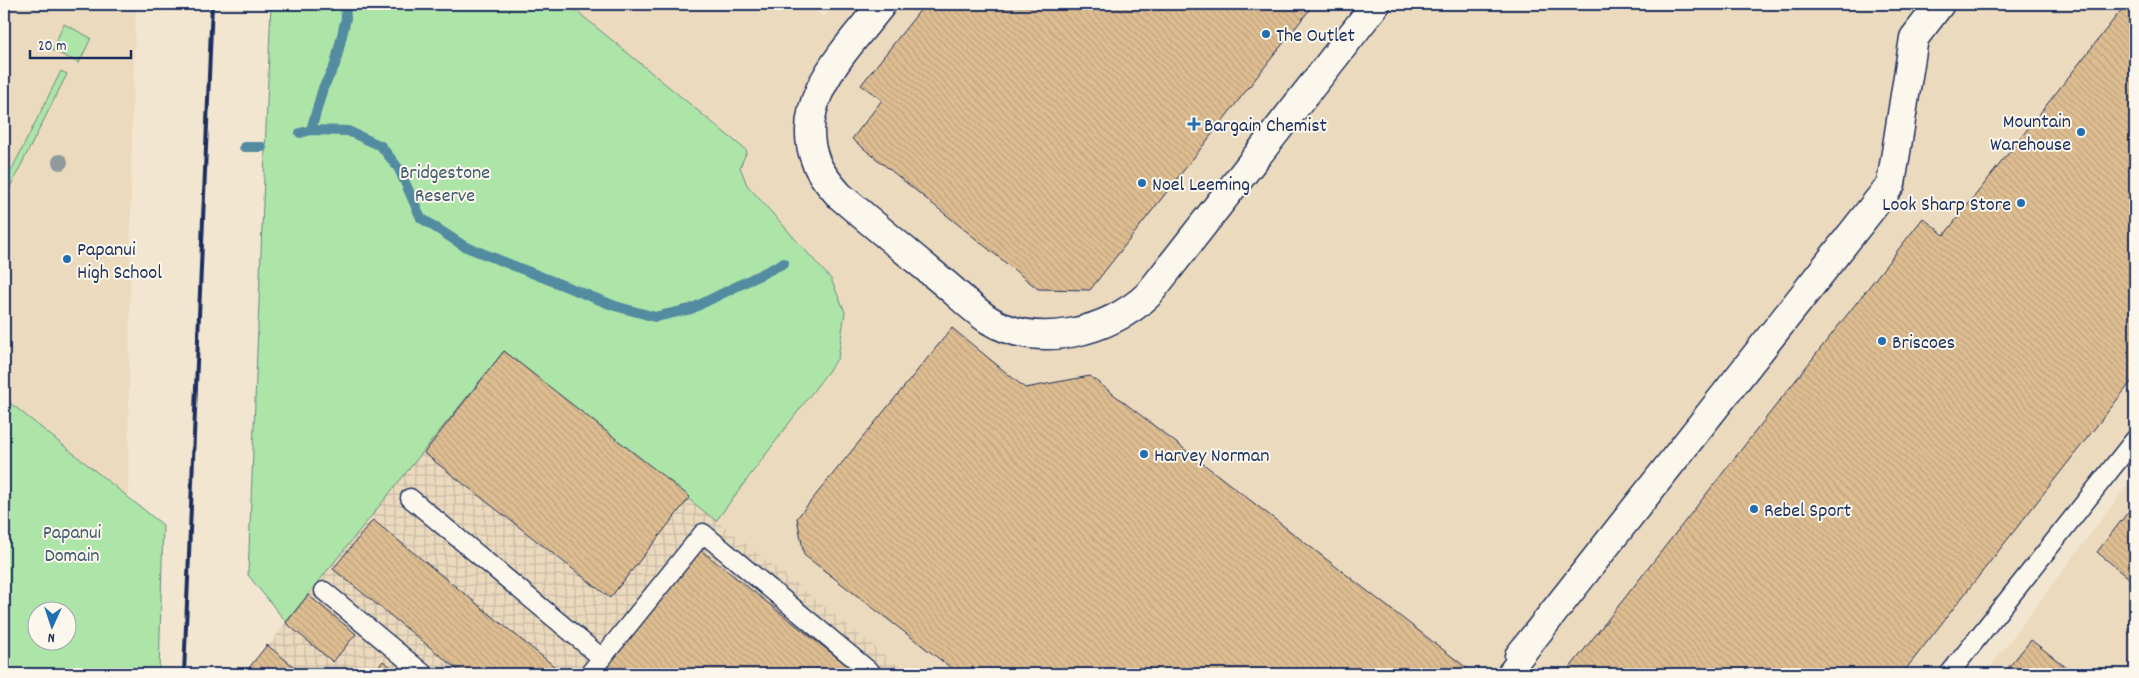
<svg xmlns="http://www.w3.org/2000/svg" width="2139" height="678" font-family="Dekko,sans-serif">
	<defs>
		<pattern id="industrial-grid" width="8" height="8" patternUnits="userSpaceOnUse" patternTransform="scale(1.25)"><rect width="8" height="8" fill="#ecdabe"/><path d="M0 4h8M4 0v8" fill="none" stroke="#cabba6"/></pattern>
		<pattern id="building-back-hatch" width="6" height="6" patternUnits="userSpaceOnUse" patternTransform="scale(1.25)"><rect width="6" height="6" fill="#debd91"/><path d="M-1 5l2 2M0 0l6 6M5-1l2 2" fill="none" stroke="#bea37f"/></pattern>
	</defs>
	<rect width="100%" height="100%" fill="#f2e6d1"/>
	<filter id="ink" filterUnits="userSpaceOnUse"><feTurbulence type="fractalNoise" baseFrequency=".02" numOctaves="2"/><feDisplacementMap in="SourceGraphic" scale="10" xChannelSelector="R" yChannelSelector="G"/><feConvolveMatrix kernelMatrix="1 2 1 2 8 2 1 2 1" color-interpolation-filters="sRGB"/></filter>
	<g filter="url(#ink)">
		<!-- built -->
		<g fill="#ecdabe">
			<polygon points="4,4 136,4 132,120 128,498 4,398"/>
			<polygon points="572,4 807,4 824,17 834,4 2135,4 2135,445 1961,674 909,674 716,521 838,358 845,312 831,279 747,185 740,167 747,151 570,6"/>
			<polygon points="2135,475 2135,674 1985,674"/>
		</g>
		<!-- industrial -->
		<polygon fill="url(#industrial-grid)" points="504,351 909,674 248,674 286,622"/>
		<!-- park -->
		<g fill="#ade4a8" stroke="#648a83" fill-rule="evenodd">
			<polygon points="271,4 568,4 747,151 740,167 747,185 831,279 845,312 838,358 716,521 504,351 286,622 248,575"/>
			<polygon points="64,24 91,38 79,63 52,50"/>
			<polygon points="61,71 67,74 4,199 4,185"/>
			<path d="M4,398L163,525L159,674H4ZM68,610V640H38V610Z"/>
		</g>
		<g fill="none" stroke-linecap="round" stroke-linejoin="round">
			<!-- stream -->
			<g stroke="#528ba1" stroke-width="10">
				<polyline points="311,130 323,88 335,65 346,18 345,4"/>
				<polyline points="300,133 311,130 348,131 381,146 399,169 421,218 464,246 615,306 655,317 691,309 784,263"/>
				<polyline points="244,147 262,147"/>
			</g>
		</g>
		<!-- building -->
		<g fill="url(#building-back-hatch)" stroke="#1b2f5e">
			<polygon points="925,4 1314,4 1090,290 1038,289 852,139 882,100 861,85"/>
			<polygon points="2126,4 2135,4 2135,377 1902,674 1565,674 1923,218 1944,235"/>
			<polygon points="952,328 1025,388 1090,376 1468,669 1464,674 959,674 804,555 797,518"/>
			<polygon points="504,351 690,497 610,598 424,453"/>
			<polygon points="2135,503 2135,583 2097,552"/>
			<polygon points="373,520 554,666 547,674 463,674 333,569"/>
			<polygon points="698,548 858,674 599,674"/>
			<polygon points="308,595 356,634 333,662 286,623"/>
			<polygon points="2031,640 2075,674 2003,674"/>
			<polygon points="267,645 303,674 244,674"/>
			<polygon points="383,661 400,674 373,674"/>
		</g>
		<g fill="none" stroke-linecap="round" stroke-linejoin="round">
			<defs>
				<g id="service">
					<polyline points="410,498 602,658"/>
					<polyline points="324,591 424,674"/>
					<polyline points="589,674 703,533 873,674"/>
					<polyline points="1505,674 1519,656"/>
					<polyline points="1949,674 2135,439"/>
				</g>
				<g id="minor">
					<path d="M882,4C848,48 791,101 816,162C821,175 831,186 840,196C874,225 908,253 943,282C958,294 973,310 989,320C1038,350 1109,332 1148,295L1376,4"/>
					<polyline points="1519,656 1891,184 1914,38 1940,4"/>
				</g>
			</defs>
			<!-- service casing -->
			<use href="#service" stroke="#1b2f5e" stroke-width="21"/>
			<!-- minor casing -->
			<use href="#minor" stroke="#1b2f5e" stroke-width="31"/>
			<!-- service -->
			<use href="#service" stroke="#fbf7ec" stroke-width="18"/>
			<!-- minor -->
			<use href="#minor" stroke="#fbf7ec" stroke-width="28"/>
			<!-- rail -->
			<polyline stroke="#1b2f5e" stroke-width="4" points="184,674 212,4"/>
		</g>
		<!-- trees -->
		<circle fill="#909a9c" cx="60" cy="162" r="8"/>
	</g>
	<!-- markers -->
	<g fill="#1f6fb2" stroke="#fbf7ec" stroke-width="2">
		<circle cx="1266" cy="34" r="5"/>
		<path d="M1191.5 116.5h5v5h5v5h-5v5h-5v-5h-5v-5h5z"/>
		<circle cx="2081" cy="132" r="5"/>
		<circle cx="1142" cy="183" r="5"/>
		<circle cx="2021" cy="203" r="5"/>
		<circle cx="67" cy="259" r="5"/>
		<circle cx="1882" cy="341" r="5"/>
		<circle cx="1144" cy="454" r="5"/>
		<circle cx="1754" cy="509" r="5"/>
	</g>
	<g text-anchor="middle" stroke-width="4" stroke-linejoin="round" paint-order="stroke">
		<!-- poi labels -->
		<g font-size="20" fill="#1b2f5e" stroke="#fbf7ec" text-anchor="start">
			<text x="1276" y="41">The Outlet</text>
			<text x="2071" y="127" text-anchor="end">Mountain<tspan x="2071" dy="23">Warehouse</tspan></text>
			<text x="1204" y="131">Bargain Chemist</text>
			<text x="1152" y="190">Noel Leeming</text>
			<text x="2011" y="210" text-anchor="end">Look Sharp Store</text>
			<text x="77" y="255">Papanui<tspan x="77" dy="23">High School</tspan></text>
			<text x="1892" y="348">Briscoes</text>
			<text x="1154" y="461">Harvey Norman</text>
			<text x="1764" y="516">Rebel Sport</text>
		</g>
		<!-- park labels -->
		<g font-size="20" fill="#405c70" stroke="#fbf7ec">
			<text x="445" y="178">Bridgestone<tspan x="445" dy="23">Reserve</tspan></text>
			<text x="72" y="538">Papanui<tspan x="72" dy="23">Domain</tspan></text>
		</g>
	</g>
	<!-- margin -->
	<rect width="2139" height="678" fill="none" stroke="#fbf7ec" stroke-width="20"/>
	<rect x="10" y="10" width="2119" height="658" fill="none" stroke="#1b2f5e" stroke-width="2" filter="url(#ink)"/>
	<!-- north arrow -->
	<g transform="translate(52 626) rotate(183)"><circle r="24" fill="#fbf7ec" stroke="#a1a7b3"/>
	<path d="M0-4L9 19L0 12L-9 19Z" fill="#1f6fb2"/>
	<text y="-8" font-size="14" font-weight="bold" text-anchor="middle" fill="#1b2f5e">N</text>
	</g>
	<!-- scale -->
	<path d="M30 50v8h101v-8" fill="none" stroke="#1b2f5e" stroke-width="2.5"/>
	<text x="38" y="50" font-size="15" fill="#1b2f5e" stroke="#fbf7ec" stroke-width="4" paint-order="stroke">20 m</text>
</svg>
